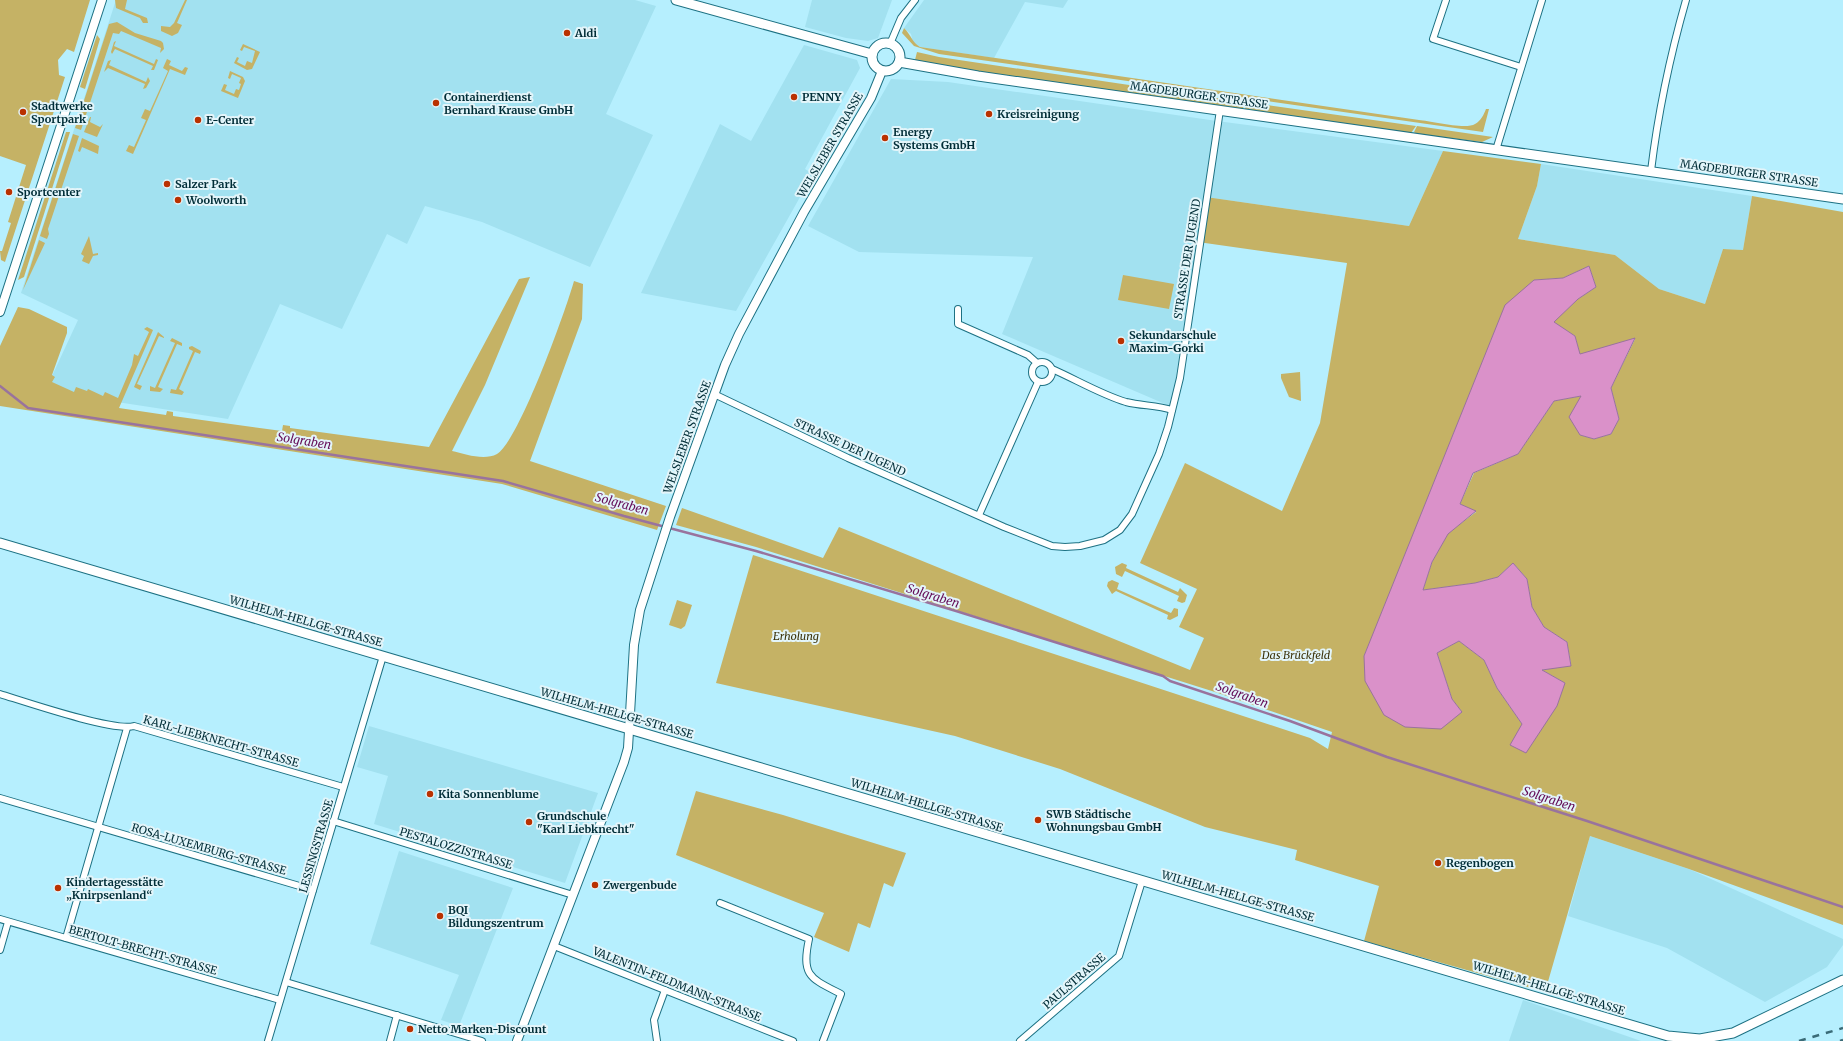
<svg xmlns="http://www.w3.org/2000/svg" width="1843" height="1041" font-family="Merriweather,serif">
	<rect width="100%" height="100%" fill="#b6effe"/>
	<!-- built -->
	<g fill="#a2e1f0">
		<polygon points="116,0 635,0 656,6 606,114 653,135 590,267 482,222 425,206 407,244 387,234 342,329 280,304 228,419 45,391 78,320 21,293"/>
		<polygon points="812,0 892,0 878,38 868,41 846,38 805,27"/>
		<polygon points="924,0 1068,0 1063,8 1025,2 994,58 920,47 913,42 911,34 904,28"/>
		<polygon points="804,45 857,60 860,68 805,169 813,174 736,311 641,293 720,124 751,141"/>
		<polygon points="891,79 948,82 1217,121 1443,151 1409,226 1206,197 1172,407 1002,334 1033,257 859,252 808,226"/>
		<polygon points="1541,164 1752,196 1743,250 1723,249 1705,304 1659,289 1615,255 1518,239 1537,186"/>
		<polygon points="369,726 598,793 565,883 374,824 388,776 357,767"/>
		<polygon points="1590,836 1689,869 1843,939 1843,945 1827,967 1765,1002 1667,948 1568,916"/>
		<polygon points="399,851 513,888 459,1026 441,1020 459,975 370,944"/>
		<polygon points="1523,1000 1641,1041 1509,1041"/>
	</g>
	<!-- green -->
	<g fill="#c5b265" fill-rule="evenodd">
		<polygon points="0,0 90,0 74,52 67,49 58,60 59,75 65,77 5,262 1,260 0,251 2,251 11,223 8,222 26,165 0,156"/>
		<polygon points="115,0 127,0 125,9 147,18 148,23 143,23 140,18 116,8"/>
		<polygon points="185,0 187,0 177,23 182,25 178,33 172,36 161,31 161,26 170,27 174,23"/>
		<polygon points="117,22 135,33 161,41 163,43 164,49 160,53 161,48 121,31 119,34 113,33 81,130 75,128 109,24"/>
		<path d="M904,28C911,35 912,42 920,47L1419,120C1431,121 1466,130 1475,124C1481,121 1484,114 1486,109H1489L1483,132L939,54L914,46L902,33Z"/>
		<polygon points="97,35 100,39 85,89 80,87"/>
		<polygon points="116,41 114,46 154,64 156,59 158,60 154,70 151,70 153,66 115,49 112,54 111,52 114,42"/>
		<polygon points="243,44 260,52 252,69 247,70 234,63 237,57 239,58 237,62 245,66 247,61 252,63 255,51 244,47 242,51 240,50"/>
		<polygon points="917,52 939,57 1244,102 1243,109 952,68 915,60"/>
		<polygon points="167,59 171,61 169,65 182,71 185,67 188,68 185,75 170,69 133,154 126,151 129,145 134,147 146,120 141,118 145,109 150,111 168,71 163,68"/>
		<polygon points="111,60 109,65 146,82 148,77 150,81 146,88 143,89 145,84 108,68 104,72 108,61"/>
		<polygon points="230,71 243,77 245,81 238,98 221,91 224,84 227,85 225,90 234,94 236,89 239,90 241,84 239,83 241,78 232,74 230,79 228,78"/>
		<polygon points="1246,102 1416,126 1411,133 1398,131 1245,109"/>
		<polygon points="90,117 91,117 90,122 100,127 103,124 97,137 84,132"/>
		<polygon points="1417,126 1493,137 1482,142 1417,134 1414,132"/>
		<polygon points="66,132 70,132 24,277 18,280"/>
		<polygon points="73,134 79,136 48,229 49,234 47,239 40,236"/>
		<polygon points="82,138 99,146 98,154 82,147 80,152 78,151"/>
		<path d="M1443,151L1541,164L1537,186L1518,239L1615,255L1659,289L1705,304L1723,249L1743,250L1752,196L1843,212V925L1689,869L1590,836L1545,992L1364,941L1379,886L1295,860L1297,850L1205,827L1060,769L955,736L716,683L753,555L1310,738L1328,749L1332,732L1215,692L756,547L676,525L682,508L823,558L839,527L1190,670L1204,638L1179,627L1197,589L1140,563L1185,463L1282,511L1320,423L1347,263L1198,242L1206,197L1409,226ZM1589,266L1596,287L1578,299L1553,322L1575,336L1580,355L1635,339L1611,388L1619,419L1611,434L1594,439L1580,435L1581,396L1554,401L1518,454L1474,473L1460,504L1476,512L1448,533L1432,562L1423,590L1475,583L1498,577L1513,563L1527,579L1532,607L1544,627L1567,642L1571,665L1542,670L1565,683L1522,724L1497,688L1484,660L1459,641L1437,653L1452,699L1462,712L1364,656L1534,280L1563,278Z"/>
		<polygon points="89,236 93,254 98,253 98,255 93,256 89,264 82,261 84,256 81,254"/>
		<polygon points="39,240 45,243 23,290"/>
		<polygon points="1123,275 1174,284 1169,309 1118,300"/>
		<path d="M530,277L485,385L452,451C465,454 484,461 497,454C519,441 566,310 574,281L583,284L582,319L530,461L666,506L657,530L502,484L0,406V346L18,307L29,309L67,327V333L52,375L55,377L52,382L74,392L76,387L87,391L88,389L103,396L105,392L118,398L132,365L134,354L138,356L149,332L144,329L147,327L153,330L119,408L166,415L167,411L173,412V416L282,431L283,425L290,426V428L429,447L519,279Z"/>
		<polygon points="158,332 164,337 164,338 159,336 137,384 142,386 140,390 134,387"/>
		<polygon points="172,338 182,343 182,346 177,344 158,387 163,389 160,392 150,391 150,386 155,388 175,343 170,341"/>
		<polygon points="192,346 201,351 200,354 195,352 179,389 184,392 182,395 170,393 171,389 176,390 193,351 189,349 189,347"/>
		<polygon points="1300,372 1301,401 1289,397 1281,378 1281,374"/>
		<polygon points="1122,563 1127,565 1126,568 1178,592 1180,588 1187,595 1185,602 1182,603 1177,601 1179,596 1125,571 1122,577 1116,574 1115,567"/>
		<polygon points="1112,580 1119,583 1117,589 1171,613 1174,608 1178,609 1178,616 1170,620 1167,619 1168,615 1116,591 1112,594 1107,586 1108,582"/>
		<polygon points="677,600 692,605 685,626 681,629 669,625"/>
		<polygon points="696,791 783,815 906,853 893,887 884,883 870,928 858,923 849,952 814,937 824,913 676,855"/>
	</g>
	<!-- water -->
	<polygon fill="#da91c9" stroke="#99739d" points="1589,266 1596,287 1578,299 1554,322 1575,336 1580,354 1635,338 1611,388 1619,419 1611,434 1594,439 1580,435 1569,417 1581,396 1554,401 1518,454 1473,473 1460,504 1476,511 1448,534 1432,562 1423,590 1475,583 1498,577 1513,563 1527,579 1532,607 1544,627 1567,642 1571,666 1542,670 1565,683 1557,706 1526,753 1510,745 1522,724 1497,688 1484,660 1459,641 1437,653 1452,699 1462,712 1441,729 1405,727 1384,715 1365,681 1364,656 1505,305 1534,280 1563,278"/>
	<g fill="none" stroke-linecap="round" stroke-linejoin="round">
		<!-- stream -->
		<polyline stroke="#99739d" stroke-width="2.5" points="0,386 28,408 503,481 624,516 756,551 956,611 1163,676 1170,681 1290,721 1387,757 1587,821 1843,907"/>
		<defs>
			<g id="minor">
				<polyline points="1446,0 1433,39 1521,67"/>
				<polyline points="890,44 901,18 915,0"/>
				<polyline points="1496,150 1542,0"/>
				<path d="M1651,171C1658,113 1670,56 1686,0"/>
				<polyline points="958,309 958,324 1028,355 1037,363"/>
				<circle cx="1042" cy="372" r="10"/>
				<path d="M1052,369C1075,379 1102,395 1126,402C1142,406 1157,405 1172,410"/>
				<polyline points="714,394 848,458 1004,527 1052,546 1065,547 1080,546 1104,540 1120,530 1132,514 1159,454 1168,427 1180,378 1220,110"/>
				<polyline points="979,515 1038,382"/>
				<path d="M0,694C26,702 114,732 134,726L343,787"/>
				<polyline points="0,798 313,890"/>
				<polyline points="333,821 573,895"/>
				<path d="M720,903L809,939C801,976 810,978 841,994L823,1041"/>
				<polyline points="0,919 280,1000"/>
				<polyline points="66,938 127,728"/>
				<polyline points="554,946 793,1041"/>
				<polyline points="0,950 8,922"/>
				<polyline points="286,982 482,1041"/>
				<polyline points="268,1041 383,656"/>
				<polyline points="390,1041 397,1015"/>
				<polyline points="657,1041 654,1020 665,990"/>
				<polyline points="1020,1041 1119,956 1142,881"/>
			</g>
			<g id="tertiary">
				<polyline points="0,312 102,0"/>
				<polyline points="517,1041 624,762 628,748 634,645 640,610 670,517 725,365 739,334 804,212 871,98 882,71"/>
			</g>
			<g id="secondary">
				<polyline points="676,0 872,54"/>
				<circle cx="886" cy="57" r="14"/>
				<polyline points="899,62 978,76 1843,199"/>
				<polyline points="0,543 1668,1036 1700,1039 1733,1033 1843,980"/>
			</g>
		</defs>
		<!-- minor casing -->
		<use href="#minor" stroke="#1d7183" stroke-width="8"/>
		<!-- tertiary casing -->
		<use href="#tertiary" stroke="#1d7183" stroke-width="10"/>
		<!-- secondary casing -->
		<use href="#secondary" stroke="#1d7183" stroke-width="11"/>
		<!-- minor -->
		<use href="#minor" stroke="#fff" stroke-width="6"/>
		<!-- tertiary -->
		<use href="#tertiary" stroke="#fff" stroke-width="8"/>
		<!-- secondary -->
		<use href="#secondary" stroke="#fff" stroke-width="9"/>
		<!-- rail -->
		<g stroke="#3a6b77" stroke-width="2.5" stroke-dasharray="7 7" stroke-linecap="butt">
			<polyline points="1799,1041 1843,1028"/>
			<polyline points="1840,1041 1843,1040"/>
		</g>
	</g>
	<!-- markers -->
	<g fill="#ba3100" stroke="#e3f5fa" stroke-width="1.5">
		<circle cx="567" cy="33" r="4"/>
		<circle cx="794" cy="97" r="4"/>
		<circle cx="436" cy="103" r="4"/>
		<circle cx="23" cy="112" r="4"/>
		<circle cx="989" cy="114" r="4"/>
		<circle cx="198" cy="120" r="4"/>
		<circle cx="885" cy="138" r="4"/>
		<circle cx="167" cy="184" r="4"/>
		<circle cx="9" cy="192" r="4"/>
		<circle cx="178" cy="200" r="4"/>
		<circle cx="1121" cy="341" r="4"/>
		<circle cx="430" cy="794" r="4"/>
		<circle cx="1038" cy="820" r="4"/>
		<circle cx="529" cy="822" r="4"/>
		<circle cx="1438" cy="863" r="4"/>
		<circle cx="595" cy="885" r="4"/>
		<circle cx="58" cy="888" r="4"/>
		<circle cx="440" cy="916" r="4"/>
		<circle cx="410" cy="1029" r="4"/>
	</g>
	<g text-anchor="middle" stroke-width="4" stroke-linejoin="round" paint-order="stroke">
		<!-- poi labels -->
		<g font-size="11" font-weight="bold" fill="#002d37" stroke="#e3f5fa" text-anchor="start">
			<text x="575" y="37">Aldi</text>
			<text x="444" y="101">Containerdienst<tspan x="444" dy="13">Bernhard Krause GmbH</tspan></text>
			<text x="802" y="101">PENNY</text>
			<text x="31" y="110">Stadtwerke<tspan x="31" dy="13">Sportpark</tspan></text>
			<text x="997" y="118">Kreisreinigung</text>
			<text x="206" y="124">E-Center</text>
			<text x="893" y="136">Energy<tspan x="893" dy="13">Systems GmbH</tspan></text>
			<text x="175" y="188">Salzer Park</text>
			<text x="17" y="196">Sportcenter</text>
			<text x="186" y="204">Woolworth</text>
			<text x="1129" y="339">Sekundarschule<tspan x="1129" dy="13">Maxim-Gorki</tspan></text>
			<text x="438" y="798">Kita Sonnenblume</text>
			<text x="1046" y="818">SWB Städtische<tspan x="1046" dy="13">Wohnungsbau GmbH</tspan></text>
			<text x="537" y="820">Grundschule<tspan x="537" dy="13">"Karl Liebknecht"</tspan></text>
			<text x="1446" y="867">Regenbogen</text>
			<text x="66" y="886">Kindertagesstätte<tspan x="66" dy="13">„Knirpsenland“</tspan></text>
			<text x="603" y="889">Zwergenbude</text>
			<text x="448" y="914">BQI<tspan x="448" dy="13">Bildungszentrum</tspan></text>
			<text x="418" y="1033">Netto Marken-Discount</text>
		</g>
		<!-- street labels -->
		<g font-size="11" fill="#002d37" stroke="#e3f5fa">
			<text transform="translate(1199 95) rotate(8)" y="4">MAGDEBURGER STRASSE</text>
			<text transform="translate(830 145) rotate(-60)" y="4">WELSLEBER STRASSE</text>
			<text transform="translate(1749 173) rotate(8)" y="4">MAGDEBURGER STRASSE</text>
			<text transform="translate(1187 259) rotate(-81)" y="4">STRASSE DER JUGEND</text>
			<text transform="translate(687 437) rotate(-70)" y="4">WELSLEBER STRASSE</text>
			<text transform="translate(850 447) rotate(25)" y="4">STRASSE DER JUGEND</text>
			<text transform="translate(306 621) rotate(16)" y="4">WILHELM-HELLGE-STRASSE</text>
			<text transform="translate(617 713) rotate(16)" y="4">WILHELM-HELLGE-STRASSE</text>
			<text transform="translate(221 741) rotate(16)" y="4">KARL-LIEBKNECHT-STRASSE</text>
			<text transform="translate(927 805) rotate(17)" y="4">WILHELM-HELLGE-STRASSE</text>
			<text transform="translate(316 846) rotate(-74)" y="4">LESSINGSTRASSE</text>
			<text transform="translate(456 848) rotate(17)" y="4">PESTALOZZISTRASSE</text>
			<text transform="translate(209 849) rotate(16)" y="4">ROSA-LUXEMBURG-STRASSE</text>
			<text transform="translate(1238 896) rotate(16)" y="4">WILHELM-HELLGE-STRASSE</text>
			<text transform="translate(143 950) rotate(16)" y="4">BERTOLT-BRECHT-STRASSE</text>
			<text transform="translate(1074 981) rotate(-41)" y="4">PAULSTRASSE</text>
			<text transform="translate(677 984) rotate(22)" y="4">VALENTIN-FELDMANN-STRASSE</text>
			<text transform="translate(1549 988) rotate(17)" y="4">WILHELM-HELLGE-STRASSE</text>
		</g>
		<!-- park labels -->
		<g font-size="11" font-style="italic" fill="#3c330a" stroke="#e3f5fa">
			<text x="796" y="640">Erholung</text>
			<text x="1296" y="659">Das Brückfeld</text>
		</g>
		<!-- water labels -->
		<g font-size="12" font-style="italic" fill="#640c57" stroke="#e3f5fa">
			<text transform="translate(304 441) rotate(9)" y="4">Solgraben</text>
			<text transform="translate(622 504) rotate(15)" y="4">Solgraben</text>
			<text transform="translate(933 596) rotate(17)" y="4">Solgraben</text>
			<text transform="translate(1242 695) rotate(20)" y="4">Solgraben</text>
			<text transform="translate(1549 799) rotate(18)" y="4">Solgraben</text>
		</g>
	</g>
</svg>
